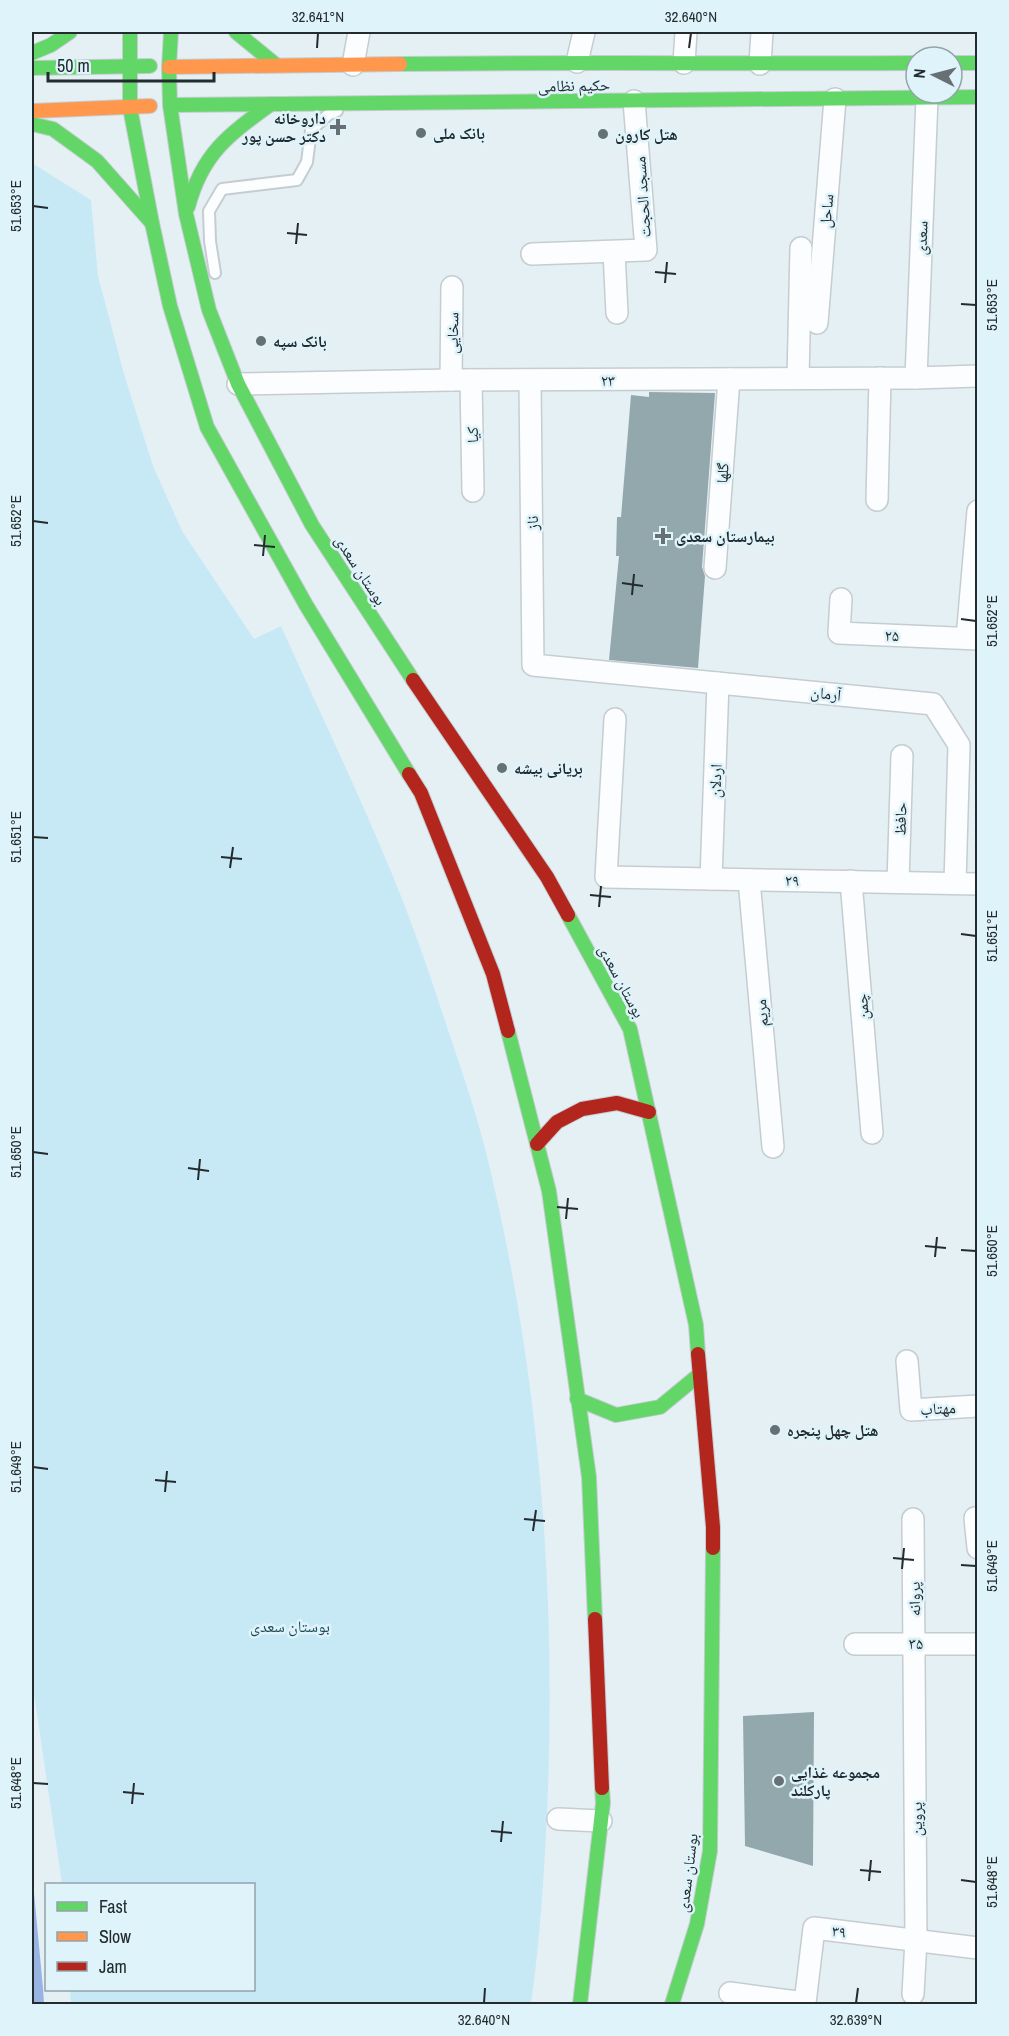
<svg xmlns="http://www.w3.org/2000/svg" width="1009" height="2036" font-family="'Archivo Narrow','Noto Naskh Arabic',sans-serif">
	<rect width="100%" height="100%" fill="#e5f0f5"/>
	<!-- green -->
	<path fill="#c7e9f6" d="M32,163L91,200L98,276L124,374L153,466L182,531L254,639L281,626C318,709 358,791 392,874C414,927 432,981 450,1036C463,1074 476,1113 486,1152C539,1368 557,1590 547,1812C544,1876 540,1941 531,2004H71L70,1990H254V1884H62L32,1680Z"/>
	<!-- water -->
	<polygon fill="#97b4e3" points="32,1872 43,1988 44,2004 32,2004"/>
	<!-- building -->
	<g fill="#92a8ac">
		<polygon points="649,392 715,393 702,567 705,576 698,668 609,660 619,556 616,556 617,517 621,517 631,395 649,397"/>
		<polygon points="814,1712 813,1866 745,1846 743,1716"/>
	</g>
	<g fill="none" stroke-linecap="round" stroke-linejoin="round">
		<defs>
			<polyline id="lane" points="215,273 210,241 209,211 222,189 297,180 307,162 311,130 329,114 337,111"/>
			<g id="street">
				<polyline points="577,62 584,32"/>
				<polyline points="684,63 686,32"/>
				<polyline points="760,64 762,32"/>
				<polyline points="353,65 359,32"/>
				<polyline points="614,252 617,313"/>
				<polyline points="532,254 646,250 634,101"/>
				<polyline points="817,323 835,99"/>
				<polyline points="798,378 801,248"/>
				<polyline points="916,378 927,98"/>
				<polyline points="451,380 452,287"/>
				<polyline points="471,380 473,491"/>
				<polyline points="530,381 533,665 933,704 959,745 955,883"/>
				<polyline points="238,384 451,380 916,378 978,376"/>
				<polyline points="877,500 880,378"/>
				<polyline points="715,568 729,379"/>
				<polyline points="841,599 839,633 978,639"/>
				<polyline points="967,638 978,511"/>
				<polyline points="615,719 606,877 978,884"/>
				<polyline points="711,879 718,683"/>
				<polyline points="749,880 773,1147"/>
				<polyline points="851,881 872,1133"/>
				<polyline points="898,882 902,756"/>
				<polyline points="907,1361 911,1410 978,1406"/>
				<polyline points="975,1518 978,1548"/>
				<polyline points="855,1644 978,1644"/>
				<polyline points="558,1819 601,1821"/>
				<polyline points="730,1993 805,2003 814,1928 978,1948"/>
				<polyline points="913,1994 916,1940 913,1519"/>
			</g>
			<g id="fast">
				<polyline points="130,32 130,108 152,223 170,306 207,427 306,605 409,774"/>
				<polyline points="171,32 169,67 170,105 186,214 209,310 238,384 312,525 413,680"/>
				<polyline points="236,32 276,65"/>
				<polyline points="32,53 51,45 70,32"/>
				<polyline points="952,63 978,63"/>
				<path d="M400,64C572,62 744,64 916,63"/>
				<polyline points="32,68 150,66"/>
				<polyline points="170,105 978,97"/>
				<polyline points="32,124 53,129 97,161 151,222"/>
				<path d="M188,207C202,154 228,135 271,104"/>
				<polyline points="568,915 630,1029 696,1325 698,1354"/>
				<polyline points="508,1031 549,1191 589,1477 595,1619"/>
				<polyline points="577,1399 616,1415 660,1407 700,1374"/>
				<polyline points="580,2004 603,1803 602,1788"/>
				<polyline points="672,2004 697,1924 710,1851 713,1548"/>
			</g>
			<g id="slow">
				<polyline points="169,67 400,64"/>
				<polyline points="32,111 150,106"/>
			</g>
			<g id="jam">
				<polyline points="413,680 547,877 568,915"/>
				<polyline points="409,774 421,793 493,974 508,1031"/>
				<polyline points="537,1144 557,1122 582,1109 617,1103 649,1112"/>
				<polyline points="698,1354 713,1527 713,1548"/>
				<polyline points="595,1619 602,1788"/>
			</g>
		</defs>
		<!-- lane casing -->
		<use href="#lane" stroke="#c5cdd1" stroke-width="14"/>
		<!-- street casing -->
		<use href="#street" stroke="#c5cdd1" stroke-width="24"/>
		<!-- fast casing -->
		<use href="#fast" stroke="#c5cdd1" stroke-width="16"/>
		<!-- slow casing -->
		<use href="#slow" stroke="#c5cdd1" stroke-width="16"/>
		<!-- jam casing -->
		<use href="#jam" stroke="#c5cdd1" stroke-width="16"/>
		<!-- lane -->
		<use href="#lane" stroke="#fbfdfe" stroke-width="10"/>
		<!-- street -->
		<use href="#street" stroke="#fbfdfe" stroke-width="21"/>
		<!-- fast -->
		<use href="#fast" stroke="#63d668" stroke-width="14"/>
		<!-- slow -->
		<use href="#slow" stroke="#ff974d" stroke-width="14"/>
		<!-- jam -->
		<use href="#jam" stroke="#b3261e" stroke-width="14"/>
	</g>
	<!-- ticks -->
	<path fill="none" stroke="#232b2e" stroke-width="2" d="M317,48L318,33M689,48L691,33M33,206L48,208M287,233L307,235M296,244L298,223M655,272L676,274M665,283L667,262M961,304L976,305M33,521L48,523M254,545L275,547M263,556L265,535M622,583L643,586M632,595L634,574M961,619L976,621M33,837L48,838M221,857L242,859M230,868L233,847M590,895L611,897M599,907L601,886M961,934L976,936M33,1152L48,1154M188,1168L209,1171M198,1180L200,1159M557,1207L578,1209M566,1219L568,1198M925,1246L946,1248M961,1250L976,1251M935,1257L937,1237M33,1467L48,1469M155,1480L176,1482M165,1492L167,1471M524,1519L545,1521M533,1531L536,1510M893,1558L914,1560M961,1565L976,1566M902,1569L904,1548M33,1783L48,1784M123,1792L144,1794M132,1804L134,1783M491,1831L512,1833M501,1842L503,1821M860,1870L881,1872M961,1880L976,1882M869,1881L871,1860M484,2003L485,1988M856,2003L858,1988"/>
	<!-- markers -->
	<g fill="#677074" stroke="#dff3fb" stroke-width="2">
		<path d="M335 118h6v6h6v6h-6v6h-6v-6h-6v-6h6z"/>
		<circle cx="421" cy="133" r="6"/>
		<circle cx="603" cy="134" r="6"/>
		<circle cx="261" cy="341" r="6"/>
		<path d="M660 527h6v6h6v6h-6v6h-6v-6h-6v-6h6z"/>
		<circle cx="502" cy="768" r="6"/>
		<circle cx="775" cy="1430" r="6"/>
		<circle cx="779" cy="1781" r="6"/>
	</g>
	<g text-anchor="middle" stroke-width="5" stroke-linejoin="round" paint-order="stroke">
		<!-- street labels -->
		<g font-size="16" fill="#232b2e" stroke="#dff3fb">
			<text transform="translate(574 85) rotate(-1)" y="6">حکیم نظامی</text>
			<text transform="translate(642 197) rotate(-94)" y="6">مسجد الحجت</text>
			<text transform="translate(826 211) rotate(-85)" y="6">ساحل</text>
			<text transform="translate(921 238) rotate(-88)" y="6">سعدی</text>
			<text transform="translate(452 333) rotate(-89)" y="6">سخایی</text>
			<text transform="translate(608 380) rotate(-1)" y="6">۲۳</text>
			<text transform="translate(472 435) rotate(-91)" y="6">کیا</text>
			<text transform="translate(722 473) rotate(-86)" y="6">گلها</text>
			<text transform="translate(532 523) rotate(-91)" y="6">ناز</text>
			<text transform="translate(361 570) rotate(57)" y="6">بوستان سعدی</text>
			<text transform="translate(892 635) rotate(2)" y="6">۲۵</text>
			<text transform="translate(826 693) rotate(6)" y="6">آرمان</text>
			<text transform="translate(715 781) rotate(-88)" y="6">اردلان</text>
			<text transform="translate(900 819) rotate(-88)" y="6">حافظ</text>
			<text transform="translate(792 880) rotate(1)" y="6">۲۹</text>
			<text transform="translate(622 981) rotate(62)" y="6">بوستان سعدی</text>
			<text transform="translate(862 1007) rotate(-95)" y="6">چمن</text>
			<text transform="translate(761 1013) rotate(-95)" y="6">مریم</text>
			<text transform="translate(938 1408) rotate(-3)" y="6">مهتاب</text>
			<text transform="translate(914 1599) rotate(-91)" y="6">پروانه</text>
			<text x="916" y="1649">۳۵</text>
			<text transform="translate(916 1819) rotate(-90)" y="6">پروین</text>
			<text transform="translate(687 1873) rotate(-83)" y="6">بوستان سعدی</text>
			<text transform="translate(839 1931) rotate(7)" y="6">۳۹</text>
		</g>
		<!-- poi labels -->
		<g font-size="16" font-weight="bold" fill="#232b2e" stroke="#dff3fb" text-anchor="start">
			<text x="326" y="124" text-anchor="end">داروخانه<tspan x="326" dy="18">دکتر حسن پور</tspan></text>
			<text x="433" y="139">بانک ملی</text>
			<text x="615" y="140">هتل کارون</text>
			<text x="273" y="347">بانک سپه</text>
			<text x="676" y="542">بیمارستان سعدی</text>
			<text x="514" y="774">بریانی بیشه</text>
			<text x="787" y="1436">هتل چهل پنجره</text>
			<text x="791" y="1778">مجموعه غذایی<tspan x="791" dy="18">پارکلند</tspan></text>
		</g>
		<!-- park labels -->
		<g font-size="16" fill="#1b4755" stroke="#dff3fb">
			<text x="290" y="1632">بوستان سعدی</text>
		</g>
	</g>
	<!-- border -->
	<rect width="1009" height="2036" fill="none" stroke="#dff3fb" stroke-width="66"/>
	<!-- legend -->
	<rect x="45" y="1883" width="210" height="108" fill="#dff3fb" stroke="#94a3a9" stroke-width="1.5"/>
	<rect x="57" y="1902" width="30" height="9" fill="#63d668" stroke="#94a3a9" stroke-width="1.5"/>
	<text x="99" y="1913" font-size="18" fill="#232b2e">Fast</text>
	<rect x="57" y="1932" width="30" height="9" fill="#ff974d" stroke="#94a3a9" stroke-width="1.5"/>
	<text x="99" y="1943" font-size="18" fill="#232b2e">Slow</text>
	<rect x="57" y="1962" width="30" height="9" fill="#b3261e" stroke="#94a3a9" stroke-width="1.5"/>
	<text x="99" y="1973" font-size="18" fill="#232b2e">Jam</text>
	<!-- north arrow -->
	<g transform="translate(934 75) rotate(276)"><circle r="28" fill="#dff3fb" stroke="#94a3a9" stroke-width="1.5"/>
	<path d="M0-4.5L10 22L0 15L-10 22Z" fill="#677074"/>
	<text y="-9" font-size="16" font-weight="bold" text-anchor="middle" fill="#232b2e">N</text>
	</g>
	<!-- scale -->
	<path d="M48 72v9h166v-9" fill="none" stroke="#232b2e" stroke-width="3"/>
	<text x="57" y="72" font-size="18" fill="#232b2e" stroke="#dff3fb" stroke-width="4.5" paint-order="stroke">50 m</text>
	<rect x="33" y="33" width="943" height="1970" fill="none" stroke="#232b2e" stroke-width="2"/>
	<g font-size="15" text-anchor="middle" fill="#232b2e">
		<text x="318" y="22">32.641°N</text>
		<text x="691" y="22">32.640°N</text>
		<text transform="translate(16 206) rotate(-90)" y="5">51.653°E</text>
		<text transform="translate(992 305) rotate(-90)" y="5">51.653°E</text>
		<text transform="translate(16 521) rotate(-90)" y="5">51.652°E</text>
		<text transform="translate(992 621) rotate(-90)" y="5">51.652°E</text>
		<text transform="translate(16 837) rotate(-90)" y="5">51.651°E</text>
		<text transform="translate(992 936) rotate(-90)" y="5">51.651°E</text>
		<text transform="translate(16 1152) rotate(-90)" y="5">51.650°E</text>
		<text transform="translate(992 1251) rotate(-90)" y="5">51.650°E</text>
		<text transform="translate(16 1467) rotate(-90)" y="5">51.649°E</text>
		<text transform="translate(992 1566) rotate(-90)" y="5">51.649°E</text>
		<text transform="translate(16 1783) rotate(-90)" y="5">51.648°E</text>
		<text transform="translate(992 1882) rotate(-90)" y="5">51.648°E</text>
		<text x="484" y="2025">32.640°N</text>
		<text x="856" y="2025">32.639°N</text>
	</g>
</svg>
